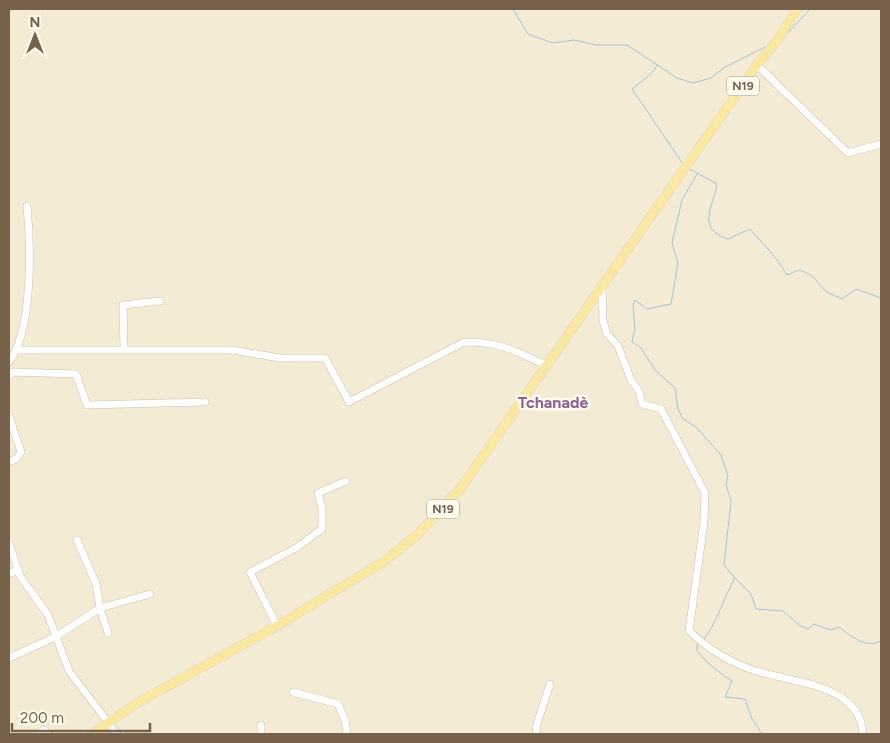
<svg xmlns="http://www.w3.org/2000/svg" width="890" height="743" font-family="Figtree,sans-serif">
	<rect width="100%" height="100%" fill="#fcf8e7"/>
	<!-- residential -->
	<rect fill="#f4ebd5" x="9" y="9" width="872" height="725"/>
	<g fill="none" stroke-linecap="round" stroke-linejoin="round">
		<!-- stream -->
		<g stroke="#a1c5d8" stroke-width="1">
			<polyline points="513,9 528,34 553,43 574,40 596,45 627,45 677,78 693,83 711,78 725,67 769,45"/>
			<polyline points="787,34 810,9"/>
			<path d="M657,65C652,76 641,81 632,89L683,164"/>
			<path d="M688,168L717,184C714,205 695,229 728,239L750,229C763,244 777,257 787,275L799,270C819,277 814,281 827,292C831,295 837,296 842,299L856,289L881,298"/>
			<path d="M697,174L682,200L672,243L678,263L671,304L647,309L635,300L633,305L635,329L632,342L641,348L655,370L675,388L678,409L683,419L696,427L721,455L728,476L726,485L731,501L724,565L735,578C723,598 718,621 704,639"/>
			<path d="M736,579L751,594L756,609L783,611L799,625L808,629L814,624L831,630L839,627C853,637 865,649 881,641"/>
			<path d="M699,643L697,645V651C707,663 718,672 732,681L725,697L745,699L752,719L762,734"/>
			<polyline points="786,734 789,734"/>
		</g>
		<defs>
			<g id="minor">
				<polyline points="757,65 848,153 881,144"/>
				<path d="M602,288L603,321L607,334L618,346L631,380L639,391L642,404L661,409L705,493L704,522L689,631C708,649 729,662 753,670C791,683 860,683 863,734"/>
				<polyline points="124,349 123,305 160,301"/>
				<path d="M16,350H232L280,358H325L349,402L464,342C503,342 513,351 547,365"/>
				<path d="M9,362C33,330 31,246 27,206"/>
				<polyline points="9,376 13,372 76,374 87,405 205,402"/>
				<polyline points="9,416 21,452 16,459 9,462"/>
				<polyline points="77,540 96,584 100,608 108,633"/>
				<polyline points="9,543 20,576 48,615 69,671 117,734"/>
				<polyline points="9,574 18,570"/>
				<polyline points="277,626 250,572 296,548 322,529 322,508 318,493 346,481"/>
				<polyline points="9,658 55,637 100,608 150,594"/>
				<polyline points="293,692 338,704 345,720 347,734"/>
				<polyline points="36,734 44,730 48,734"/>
				<polyline points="261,734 261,725"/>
				<polyline points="537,734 536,727 550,684"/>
			</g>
			<polyline id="major" points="92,734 137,703 277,626 383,562 417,535 460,489 757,65 779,38 797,9"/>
		</defs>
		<!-- minor casing -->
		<use href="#minor" stroke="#cec1ad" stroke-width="8"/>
		<!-- major casing -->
		<use href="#major" stroke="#ded9d4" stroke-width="10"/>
		<!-- minor -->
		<use href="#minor" stroke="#fff" stroke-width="7"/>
		<!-- major -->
		<use href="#major" stroke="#fae8a0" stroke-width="9"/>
	</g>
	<g text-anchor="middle" stroke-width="5" stroke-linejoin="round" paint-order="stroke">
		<!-- shield labels -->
		<g fill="#fffbed" stroke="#9f907c" stroke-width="1">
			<rect x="727" y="76.5" width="32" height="19" rx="4"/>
			<rect x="427" y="499.5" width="32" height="19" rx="4"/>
		</g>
		<g font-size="12" font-weight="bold" fill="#76624b">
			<text x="743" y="90">N19</text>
			<text x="443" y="513">N19</text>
		</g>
		<!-- quarter labels -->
		<g font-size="16" font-weight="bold" fill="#8b6392" stroke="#fffbed">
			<text x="553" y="408">Tchanadè</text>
		</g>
	</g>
	<!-- border -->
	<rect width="890" height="743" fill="none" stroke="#76624b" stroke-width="20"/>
	<!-- north arrow -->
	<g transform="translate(35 35)" stroke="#fffbed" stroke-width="4" paint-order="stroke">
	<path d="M0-4L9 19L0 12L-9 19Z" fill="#76624b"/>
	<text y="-8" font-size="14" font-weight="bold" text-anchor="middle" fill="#76624b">N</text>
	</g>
	<!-- scale -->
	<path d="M12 723v8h138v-8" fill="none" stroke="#76624b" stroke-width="2.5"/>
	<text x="20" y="723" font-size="15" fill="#76624b" stroke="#fffbed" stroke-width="4" paint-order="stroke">200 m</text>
</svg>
